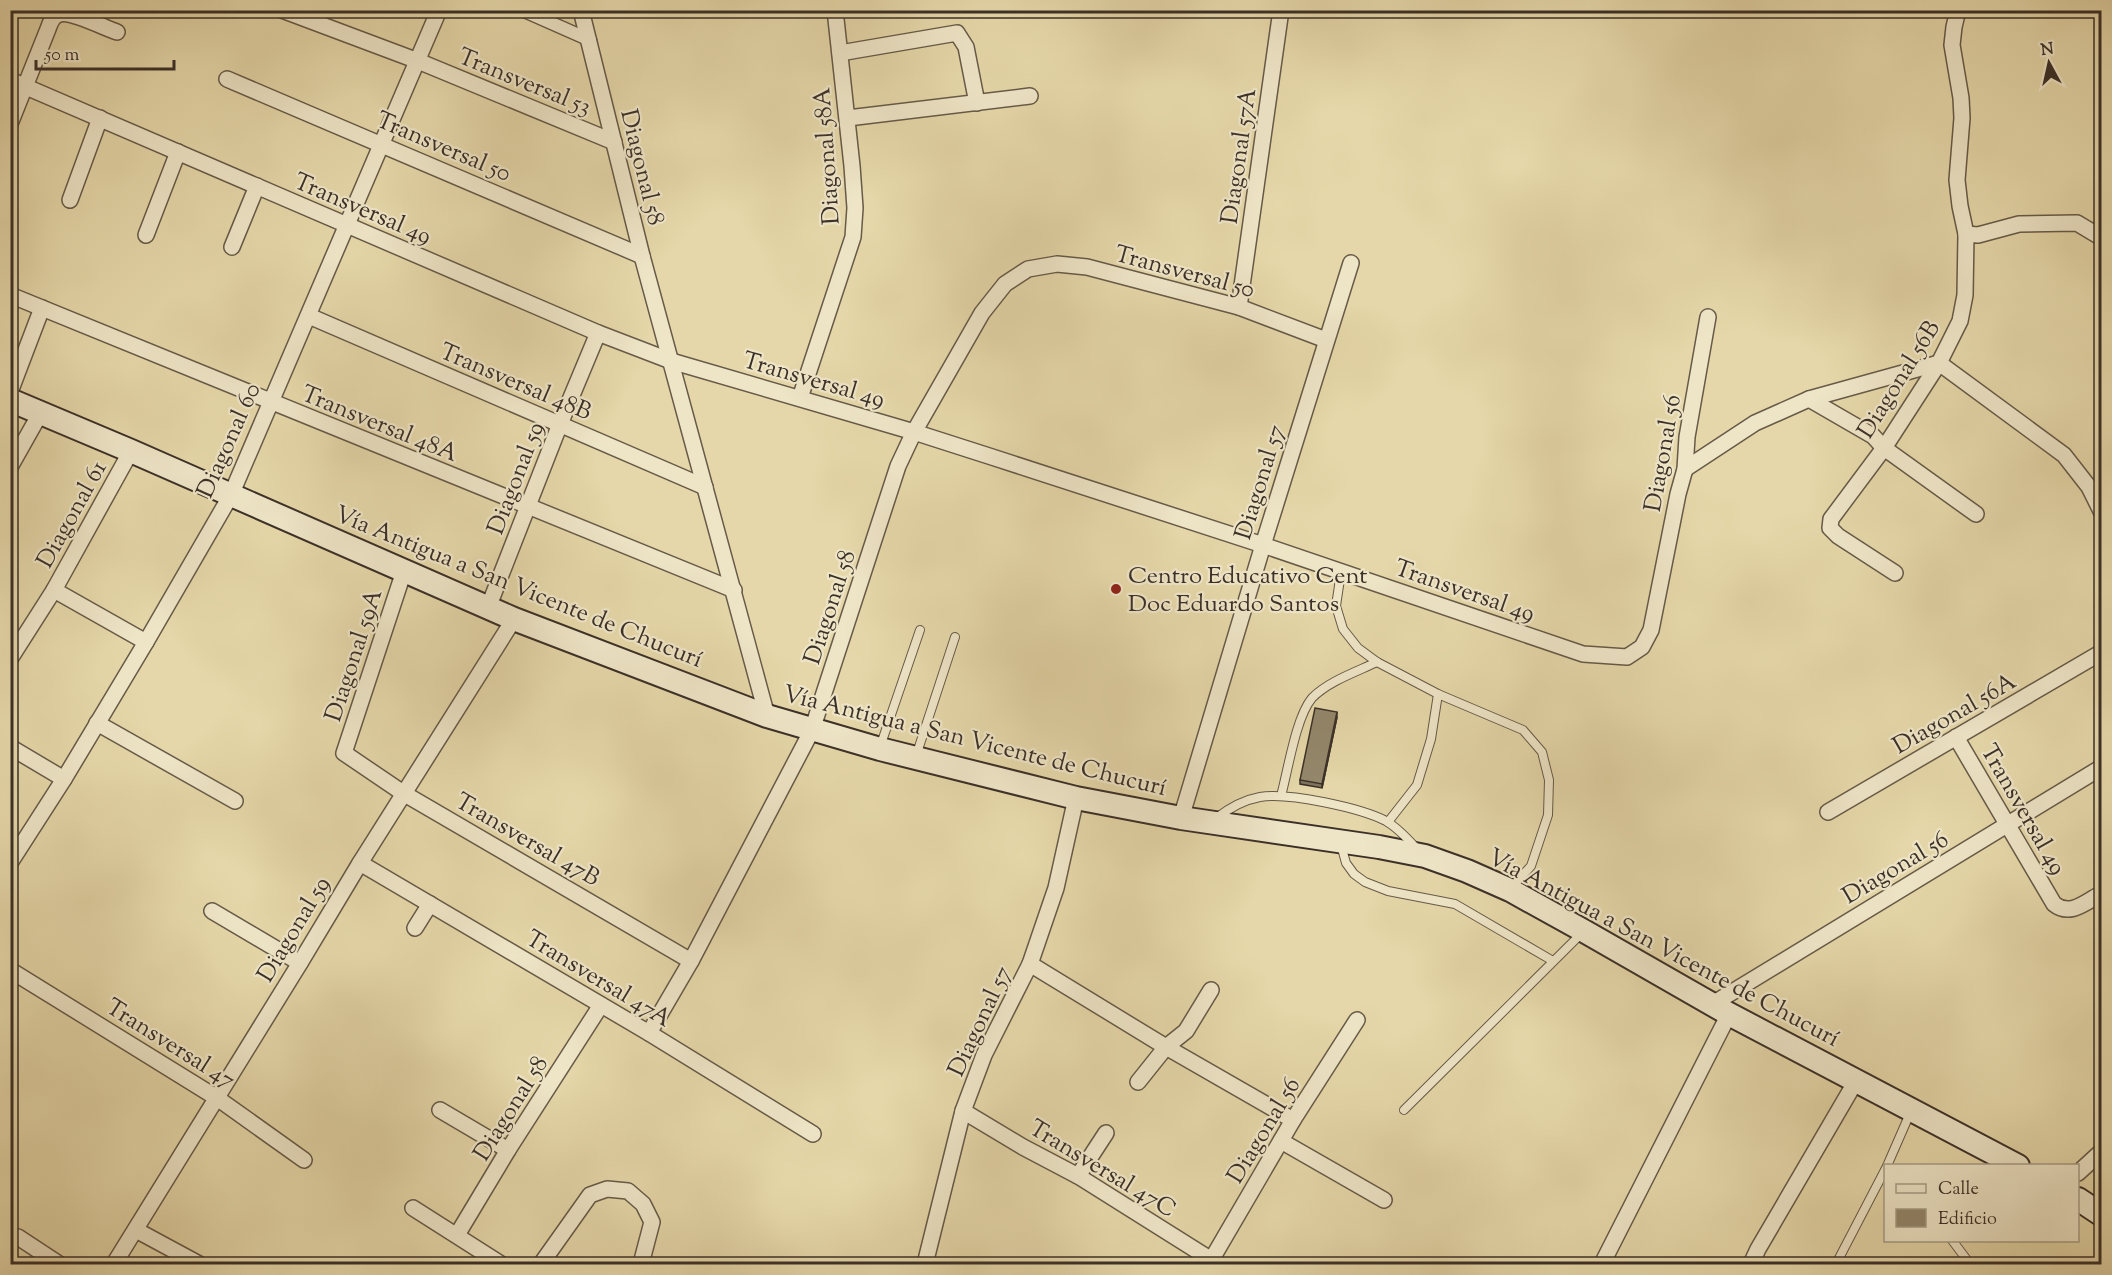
<svg xmlns="http://www.w3.org/2000/svg" width="2112" height="1275" font-family="'Sorts Mill Goudy',serif">
	<rect width="100%" height="100%" fill="#e5d7a9"/>
	<filter id="stains"><feTurbulence type="fractalNoise" baseFrequency=".00333" numOctaves="4"/><feColorMatrix values="0 0 0 0 .2 0 0 0 0 .09 0 0 0 0 .02 0 0 0 .5 -.17"/></filter>
	<radialGradient id="worn" r=".72"><stop offset=".6" stop-color="#630" stop-opacity="0"/><stop offset="1" stop-color="#630" stop-opacity=".3"/></radialGradient>
	<g fill="none" stroke-linecap="round" stroke-linejoin="round">
		<defs>
			<g id="service">
				<polyline points="1341,572 1336,606 1343,629 1358,648 1377,662 1438,694 1523,730 1542,752 1549,780 1548,815 1531,866 1512,887"/>
				<polyline points="880,747 920,630"/>
				<polyline points="916,756 955,637"/>
				<path d="M1281,796C1288,770 1296,717 1312,698C1329,681 1356,672 1377,662"/>
				<path d="M1215,819C1229,808 1243,800 1260,797C1288,792 1361,808 1386,821C1398,828 1408,839 1417,849"/>
				<polyline points="1388,822 1417,785 1431,739 1438,694"/>
				<polyline points="1341,845 1346,863 1354,874 1365,882 1388,891 1455,904 1553,961"/>
				<polyline points="1404,1110 1583,932"/>
				<polyline points="1887,1166 1911,1111"/>
				<polyline points="1952,1240 1970,1264"/>
				<polyline points="1836,1264 1886,1168"/>
			</g>
			<polyline id="pedestrian" points="522,10 590,40"/>
			<g id="minor">
				<polyline points="282,10 418,61 614,142"/>
				<polyline points="581,10 642,256 767,716"/>
				<polyline points="1958,10 1954,27 1952,45 1961,98 1962,118 1957,180 1960,206 1966,234"/>
				<polyline points="840,53 957,33 966,47 977,103"/>
				<polyline points="227,79 642,256"/>
				<polyline points="10,80 598,333 671,361 914,432 992,457 1263,545 1583,654 1627,657 1642,647 1651,630 1678,494 1685,469 1687,437 1708,317"/>
				<polyline points="848,118 1030,96"/>
				<path d="M10,124L48,29C50,23 53,15 60,14C71,11 105,28 117,32"/>
				<polyline points="70,200 100,118"/>
				<polyline points="146,235 178,152"/>
				<polyline points="232,247 257,186"/>
				<polyline points="10,295 734,590"/>
				<polyline points="1239,307 1281,10"/>
				<polyline points="309,316 705,487"/>
				<polyline points="10,392 42,308"/>
				<polyline points="800,398 853,237 855,208 852,166 835,10"/>
				<polyline points="1809,399 1873,436 1884,448 1976,514"/>
				<polyline points="10,467 41,412"/>
				<polyline points="1685,469 1755,423 1809,399 1939,363 2064,455 2089,487 2102,513"/>
				<polyline points="404,571 344,753 403,793 691,961"/>
				<polyline points="1895,573 1838,536 1830,528 1831,519 1884,448 1939,363 1960,321 1965,295 1966,234 1978,235 2019,224 2077,223 2102,238"/>
				<polyline points="54,590 146,642"/>
				<polyline points="488,608 560,424 598,333"/>
				<polyline points="10,659 54,590 131,451"/>
				<polyline points="97,723 235,801"/>
				<path d="M1956,737L2054,904C2070,917 2086,902 2102,893"/>
				<polyline points="10,747 64,779"/>
				<polyline points="1828,812 2102,652"/>
				<polyline points="1181,818 1263,545 1351,263"/>
				<polyline points="10,863 64,779 146,642 231,495 439,10"/>
				<polyline points="360,863 649,1033 813,1134"/>
				<polyline points="212,911 300,963"/>
				<polyline points="415,928 430,904"/>
				<polyline points="1030,964 1166,1047 1293,1120"/>
				<polyline points="10,970 217,1098 304,1160"/>
				<polyline points="1711,1005 2102,767"/>
				<polyline points="649,1033 691,961 812,730 898,466 914,432 982,313 1005,284 1028,269 1057,264 1087,267 1239,307 1326,340"/>
				<polyline points="1138,1082 1166,1047 1186,1031 1211,990"/>
				<polyline points="440,1110 508,1150"/>
				<polyline points="963,1111 1023,1147 1078,1176 1218,1264"/>
				<polyline points="1281,1141 1384,1200"/>
				<polyline points="2078,1173 2102,1151"/>
				<polyline points="1078,1176 1106,1133"/>
				<polyline points="413,1208 501,1264"/>
				<polyline points="136,1230 199,1264"/>
				<polyline points="457,1235 508,1150 601,1005"/>
				<polyline points="18,1237 59,1264"/>
				<polyline points="114,1264 300,963 360,863 514,619"/>
				<polyline points="541,1264 590,1195 607,1189 628,1191 643,1204 652,1222 641,1264"/>
				<polyline points="925,1264 963,1111 984,1055 1030,964 1056,888 1076,798"/>
				<polyline points="1209,1264 1293,1120 1357,1020"/>
				<polyline points="1602,1264 1729,1014"/>
				<polyline points="1751,1264 1758,1249 1856,1081"/>
			</g>
			<g id="secondary">
				<polyline points="10,400 131,451 514,619 767,716 880,749 1076,798 1181,818 1379,847 1425,856 1467,871 1510,890 1584,931 1729,1014 2018,1166"/>
				<polyline points="2078,1199 2102,1215"/>
			</g>
		</defs>
		<!-- service casing -->
		<use href="#service" stroke="#665a48" stroke-width="10"/>
		<!-- pedestrian casing -->
		<use href="#pedestrian" stroke="#665a48" stroke-width="15"/>
		<!-- minor casing -->
		<use href="#minor" stroke="#665a48" stroke-width="18"/>
		<!-- secondary casing -->
		<use href="#secondary" stroke="#3b3028" stroke-width="26"/>
		<!-- service -->
		<use href="#service" stroke="#eee5c7" stroke-width="8"/>
		<!-- pedestrian -->
		<use href="#pedestrian" stroke="#eee5c7" stroke-width="12"/>
		<!-- minor -->
		<use href="#minor" stroke="#eee5c7" stroke-width="15"/>
		<!-- secondary -->
		<use href="#secondary" stroke="#eee5c7" stroke-width="22"/>
	</g>
	<!-- wall -->
	<polygon fill="#7e745c" stroke="#3b3028" stroke-width="1.5" points="1337,717 1322,788 1300,784 1300,780"/>
	<!-- shaded-wall -->
	<polygon fill="#675e4b" stroke="#3b3028" stroke-width="1.5" points="1337,712 1337,717 1322,788 1322,784"/>
	<!-- building -->
	<polygon fill="#93876b" stroke="#3b3028" stroke-width="1.5" points="1315,708 1337,712 1322,784 1300,780"/>
	<!-- markers -->
	<circle fill="#8f2418" stroke="#eee5c7" stroke-width="2" cx="1116" cy="589" r="6"/>
	<g text-anchor="middle" stroke-width="4.5" stroke-linejoin="round" paint-order="stroke">
		<!-- street labels -->
		<g font-size="24" fill="#3b3028" stroke="#eee5c7">
			<text transform="translate(525 81) rotate(22)" y="8">Transversal 53</text>
			<text transform="translate(444 146) rotate(23)" y="8">Transversal 50</text>
			<text transform="translate(826 156) rotate(-94)" y="8">Diagonal 58A</text>
			<text transform="translate(1238 156) rotate(-82)" y="8">Diagonal 57A</text>
			<text transform="translate(643 167) rotate(76)" y="8">Diagonal 58</text>
			<text transform="translate(363 208) rotate(23)" y="8">Transversal 49</text>
			<text transform="translate(1185 271) rotate(15)" y="8">Transversal 50</text>
			<text transform="translate(814 379) rotate(16)" y="8">Transversal 49</text>
			<text transform="translate(1898 379) rotate(-58)" y="8">Diagonal 56B</text>
			<text transform="translate(516 381) rotate(23)" y="8">Transversal 48B</text>
			<text transform="translate(380 423) rotate(22)" y="8">Transversal 48A</text>
			<text transform="translate(228 440) rotate(-66)" y="8">Diagonal 60</text>
			<text transform="translate(1662 453) rotate(-80)" y="8">Diagonal 56</text>
			<text transform="translate(515 478) rotate(-69)" y="8">Diagonal 59</text>
			<text transform="translate(1259 482) rotate(-73)" y="8">Diagonal 57</text>
			<text transform="translate(71 514) rotate(-61)" y="8">Diagonal 61</text>
			<text transform="translate(519 586) rotate(22)" y="8">Vía Antigua a San Vicente de Chucurí</text>
			<text transform="translate(1465 590) rotate(19)" y="8">Transversal 49</text>
			<text transform="translate(829 607) rotate(-72)" y="8">Diagonal 58</text>
			<text transform="translate(353 655) rotate(-72)" y="8">Diagonal 59A</text>
			<text transform="translate(1954 713) rotate(-30)" y="8">Diagonal 56A</text>
			<text transform="translate(975 740) rotate(14)" y="8">Vía Antigua a San Vicente de Chucurí</text>
			<text transform="translate(2024 809) rotate(60)" y="8">Transversal 49</text>
			<text transform="translate(528 839) rotate(30)" y="8">Transversal 47B</text>
			<text transform="translate(1895 867) rotate(-31)" y="8">Diagonal 56</text>
			<text transform="translate(293 929) rotate(-59)" y="8">Diagonal 59</text>
			<text transform="translate(1664 947) rotate(28)" y="8">Vía Antigua a San Vicente de Chucurí</text>
			<text transform="translate(599 978) rotate(31)" y="8">Transversal 47A</text>
			<text transform="translate(979 1021) rotate(-65)" y="8">Diagonal 57</text>
			<text transform="translate(171 1043) rotate(32)" y="8">Transversal 47</text>
			<text transform="translate(510 1108) rotate(-58)" y="8">Diagonal 58</text>
			<text transform="translate(1263 1130) rotate(-59)" y="8">Diagonal 56</text>
			<text transform="translate(1103 1168) rotate(31)" y="8">Transversal 47C</text>
		</g>
		<!-- poi labels -->
		<g font-size="24" fill="#3b3028" stroke="#eee5c7" text-anchor="start">
			<text x="1128" y="583">Centro Educativo Cent<tspan x="1128" dy="28">Doc Eduardo Santos</tspan></text>
		</g>
	</g>
	<!-- margin -->
	<rect width="2112" height="1275" fill="none" stroke="#e5d7a9" stroke-width="36"/>
	<rect x="12" y="12" width="2088" height="1251" fill="none" stroke="#3b3028" stroke-width="3"/>
	<rect x="18" y="18" width="2076" height="1239" fill="none" stroke="#3b3028" stroke-width="1.5"/>
	<!-- legend -->
	<rect x="1884" y="1164" width="195" height="78" fill="#eee5c7" stroke="#a69d87" stroke-width="1.5"/>
	<rect x="1896" y="1184" width="30" height="9" fill="#eee5c7" stroke="#a69d87" stroke-width="1.5"/>
	<text x="1938" y="1194" font-size="18" fill="#3b3028">Calle</text>
	<rect x="1896" y="1209" width="30" height="18" fill="#93876b" stroke="#a69d87" stroke-width="1.5"/>
	<text x="1938" y="1224" font-size="18" fill="#3b3028">Edificio</text>
	<!-- north arrow -->
	<g transform="translate(2049 63) rotate(352)" stroke="#eee5c7" stroke-width="4.5" paint-order="stroke">
	<path d="M0-4.5L10 22L0 15L-10 22Z" fill="#3b3028"/>
	<text y="-9" font-size="16" font-weight="bold" text-anchor="middle" fill="#3b3028">N</text>
	</g>
	<!-- scale -->
	<path d="M36 60v9h138v-9" fill="none" stroke="#3b3028" stroke-width="3"/>
	<text x="45" y="60" font-size="18" fill="#3b3028" stroke="#eee5c7" stroke-width="4.5" paint-order="stroke">50 m</text>
	<rect width="100%" height="100%" filter="url(#stains)"/>
	<rect width="100%" height="100%" fill="url(#worn)"/>
</svg>
